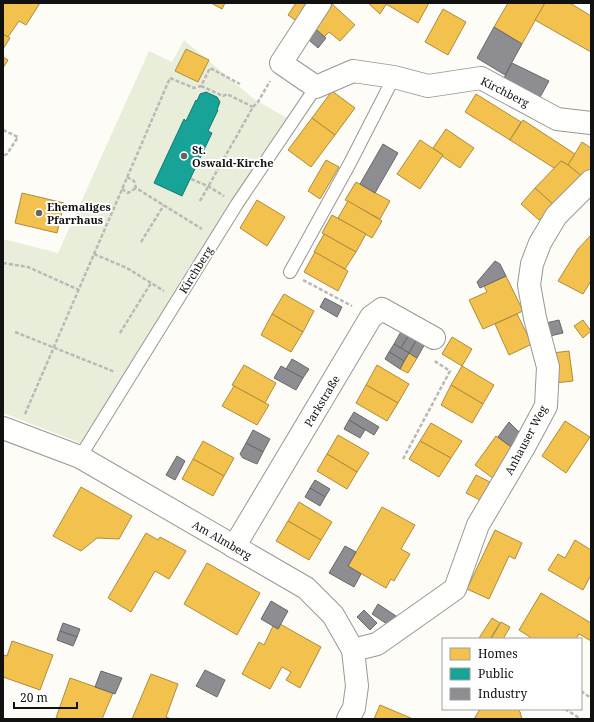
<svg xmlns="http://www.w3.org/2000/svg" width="594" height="722" font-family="'Noto Serif',serif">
	<rect width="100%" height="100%" fill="#fdfcf7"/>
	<!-- cemetery -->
	<polygon fill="#e9eedb" points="184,40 254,99 287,118 83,444 3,413 3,239 58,253 149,51 172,62"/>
	<!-- homes -->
	<g fill="#f2c14e" stroke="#ae8c3c">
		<polygon points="3,3 40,3 26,25 19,21 8,37 3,34"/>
		<polygon points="211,3 225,3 222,9"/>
		<polygon points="296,3 313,3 299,23 288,15"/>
		<polygon points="331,3 355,25 340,41 329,32 324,37 311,25"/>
		<polygon points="368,3 387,3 380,14"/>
		<polygon points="387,3 429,3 418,23 386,4"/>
		<polygon points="508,3 545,3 522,44 494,27"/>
		<polygon points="545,3 570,3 591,16 591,52 535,20"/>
		<polygon points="443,9 466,22 448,55 425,42"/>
		<polygon points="3,34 10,38 3,49"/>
		<polygon points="186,49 209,60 198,82 175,71"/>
		<polygon points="3,57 8,60 3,68"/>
		<polygon points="332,91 355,108 335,135 312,118"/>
		<polygon points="476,94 521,122 510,140 465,112"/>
		<polygon points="312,118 335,135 311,167 288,150"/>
		<polygon points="523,120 575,154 568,165 561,161 554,168 510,140"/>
		<polygon points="446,129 474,148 460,168 442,156 443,155 433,148"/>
		<polygon points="420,140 443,155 420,189 397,174"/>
		<polygon points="582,142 591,148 591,171 583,177 568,165"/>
		<polygon points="326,160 339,167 320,199 308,191"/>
		<polygon points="561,161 568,165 583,177 555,206 535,188"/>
		<polygon points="356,182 390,201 380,219 345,200"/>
		<polygon points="535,188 555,206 539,220 521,204"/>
		<polygon points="22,193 64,203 57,233 15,223"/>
		<polygon points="257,200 285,217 267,246 240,228"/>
		<polygon points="348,201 382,221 372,238 338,218"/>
		<polygon points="332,215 366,234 356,252 322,233"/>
		<polygon points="324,234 356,252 345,269 314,252"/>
		<polygon points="591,235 591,281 583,294 558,281 578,249"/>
		<polygon points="315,252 348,271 338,291 304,272"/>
		<polygon points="506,276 523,311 483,329 469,300 487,292 484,286"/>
		<polygon points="284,294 314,311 303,332 272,314"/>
		<polygon points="272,314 303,332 291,352 261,335"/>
		<polygon points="517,314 532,344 509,355 495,324"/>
		<polygon points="583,320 591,331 583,338 574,326"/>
		<polygon points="452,337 472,349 462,366 442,354"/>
		<polygon points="569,351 573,381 555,383 552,353"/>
		<polygon points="409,353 417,358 408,373 400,369"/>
		<polygon points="244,365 276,383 265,403 232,385"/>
		<polygon points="377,365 409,384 398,403 366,385"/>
		<polygon points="462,366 494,385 483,404 451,385"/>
		<polygon points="366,385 398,403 387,421 356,403"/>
		<polygon points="451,385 483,404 472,423 441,405"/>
		<polygon points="234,386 269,405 257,425 222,406"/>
		<polygon points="565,421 590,437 566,473 542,456"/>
		<polygon points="431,423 462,441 451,458 420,441"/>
		<polygon points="338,435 369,453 357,472 327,454"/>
		<polygon points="496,436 515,450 494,479 475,465"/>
		<polygon points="203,441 234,458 224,476 193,459"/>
		<polygon points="420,441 451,458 439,477 409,459"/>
		<polygon points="327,454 357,472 347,489 317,471"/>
		<polygon points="193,459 224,476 213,496 182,479"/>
		<polygon points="476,475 490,482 480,500 466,493"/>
		<polygon points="81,487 132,516 119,539 97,538 81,551 53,536"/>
		<polygon points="299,502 332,522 321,540 288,521"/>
		<polygon points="382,507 415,525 401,549 410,554 394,581 391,579 386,588 348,566"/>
		<polygon points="288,521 321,540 309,560 276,541"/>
		<polygon points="495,530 522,543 515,559 509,556 489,599 467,589"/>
		<polygon points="146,533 158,540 160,537 186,551 169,579 155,571 131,612 108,598"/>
		<polygon points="575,540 591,550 591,575 583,590 548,570 558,554 565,558"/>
		<polygon points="207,563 260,593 237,635 184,604"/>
		<polygon points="541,593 591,623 591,641 579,634 576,639 529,639 530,637 519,630"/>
		<polygon points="492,618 500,623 490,639 481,639 479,638"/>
		<polygon points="501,622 510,627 503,639 491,639"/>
		<polygon points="280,624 321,647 300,688 286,680 291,672 282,667 270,689 242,674 259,642 264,645 273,626 278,629"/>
		<polygon points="12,641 53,655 40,690 3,677 3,655 7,656"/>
		<polygon points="151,674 178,684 166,717 171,719 132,719"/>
		<polygon points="70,678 113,693 102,719 60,719 56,718"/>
		<polygon points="380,705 413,719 374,719"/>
		<polygon points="480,709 518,709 520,712 522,719 474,719"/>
	</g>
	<!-- public -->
	<polygon fill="#17a398" stroke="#157770" points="206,92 217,97 220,102 217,110 218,110 208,131 212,133 182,196 154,183 184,119 186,121 196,100 197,101 200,94"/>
	<!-- industry -->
	<g fill="#8d8d92" stroke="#68686b">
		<polygon points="311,25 326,38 318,48 302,34"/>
		<polygon points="494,27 522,44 505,75 477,58"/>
		<polygon points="512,63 549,81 539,99 503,80"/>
		<polygon points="383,144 398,153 375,193 360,184"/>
		<polygon points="495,261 500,264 506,276 480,288 477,282"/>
		<polygon points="325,298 342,307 337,317 320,307"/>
		<polygon points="559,320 563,333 550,336 546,323"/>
		<polygon points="403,328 410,333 401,348 394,344"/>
		<polygon points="410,333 418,337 409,353 401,348"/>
		<polygon points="418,337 426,342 417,358 409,353"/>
		<polygon points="394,344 409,353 404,361 389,352"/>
		<polygon points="389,352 404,361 400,369 385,359"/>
		<polygon points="292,359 309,369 303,378 286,369"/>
		<polygon points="281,366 303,378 296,390 274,378"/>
		<polygon points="354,412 379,427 374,435 349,420"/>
		<polygon points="349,420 365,430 360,438 344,429"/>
		<polygon points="509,422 523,436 514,449 498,437"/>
		<polygon points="253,430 270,439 263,452 246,443"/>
		<polygon points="246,443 263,452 257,464 243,458 240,454"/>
		<polygon points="177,456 185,461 175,480 166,475"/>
		<polygon points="315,480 330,489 325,497 310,488"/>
		<polygon points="310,488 325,497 320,506 305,497"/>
		<polygon points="345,546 356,552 348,566 361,574 354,587 329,573"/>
		<polygon points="271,601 288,611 278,629 261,619"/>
		<polygon points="378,604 396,616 390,626 372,614"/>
		<polygon points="364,610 377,623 370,630 357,617"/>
		<polygon points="63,623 80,629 77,637 60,631"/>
		<polygon points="60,631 77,637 73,646 57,640"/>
		<polygon points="205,670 225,680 217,697 196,686"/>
		<polygon points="101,671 122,678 115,694 95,687"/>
	</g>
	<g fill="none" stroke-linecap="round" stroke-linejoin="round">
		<defs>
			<g id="lane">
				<polyline points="290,272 350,163 394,77"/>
				<polyline points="80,457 237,204 316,87"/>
			</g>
			<g id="street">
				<polyline points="320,3 281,63 316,87 353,71 394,77 428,86 481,78 557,119 591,123"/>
				<polyline points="3,428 80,457 306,588 333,615 353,650 357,686 354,708 348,719"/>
				<polyline points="234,547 371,317 382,309 434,338"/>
				<polyline points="353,650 377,644 455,589 478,525 524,447 546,406 548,367 535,318 529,285 532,264 540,243 556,216 591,181"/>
			</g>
		</defs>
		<!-- lane casing -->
		<use href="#lane" stroke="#979795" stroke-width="14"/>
		<!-- street casing -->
		<use href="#street" stroke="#979795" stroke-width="24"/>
		<!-- path -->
		<g stroke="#b9b9b8" stroke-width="2.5" stroke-dasharray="4 2" stroke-linecap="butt">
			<polyline points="201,86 223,96 227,94 253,107"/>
			<polyline points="3,130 18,137 7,154 3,156"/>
			<polyline points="127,177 134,181 136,188 202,229"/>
			<polyline points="191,179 208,186 224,196"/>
			<polyline points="122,189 128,193 136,188"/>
			<polyline points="200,201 253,107 258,102 270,81"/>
			<polyline points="141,242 164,205"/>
			<polyline points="94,254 127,268 164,291"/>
			<polyline points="3,263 28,267 79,290"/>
			<polyline points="303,280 352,306"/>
			<polyline points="15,332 115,372"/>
			<polyline points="120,333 151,283"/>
			<polyline points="25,414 170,78 194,88 201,86 210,68 240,84"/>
			<polyline points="403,459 450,371 433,360"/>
			<polyline points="581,691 591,698"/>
			<polyline points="565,709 581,719"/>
		</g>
		<!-- lane -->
		<use href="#lane" stroke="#fffffe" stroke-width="12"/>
		<!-- street -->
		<use href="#street" stroke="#fffffe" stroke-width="22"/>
	</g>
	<!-- markers -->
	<g fill="#646362" stroke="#fff" stroke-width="1.5">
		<circle cx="184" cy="156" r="4"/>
		<circle cx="39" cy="213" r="4"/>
	</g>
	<g text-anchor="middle" stroke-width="4" stroke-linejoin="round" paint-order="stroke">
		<!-- street labels -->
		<g font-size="11" fill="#111" stroke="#fff">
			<text transform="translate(505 92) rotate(27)" y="4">Kirchberg</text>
			<text transform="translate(196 270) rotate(-58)" y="4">Kirchberg</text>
			<text transform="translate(322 401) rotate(-59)" y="4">Parkstraße</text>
			<text transform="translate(526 440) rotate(-62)" y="4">Anhauser Weg</text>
			<text transform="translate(222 540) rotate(30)" y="4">Am Almberg</text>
		</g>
		<!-- poi labels -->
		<g font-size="11" font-weight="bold" fill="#111" stroke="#fff" text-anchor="start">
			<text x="192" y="154">St.<tspan x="192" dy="13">Oswald-Kirche</tspan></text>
			<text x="47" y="211">Ehemaliges<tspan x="47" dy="13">Pfarrhaus</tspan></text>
		</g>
	</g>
	<!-- border -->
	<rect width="594" height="722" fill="none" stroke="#111111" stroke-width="8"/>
	<!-- legend -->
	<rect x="442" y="638" width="140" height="72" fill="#ffffff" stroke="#a0a0a0"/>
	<rect x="450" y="648" width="20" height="12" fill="#f2c14e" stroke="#a0a0a0"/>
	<text x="478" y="658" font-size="12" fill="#111111">Homes</text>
	<rect x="450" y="668" width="20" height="12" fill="#17a398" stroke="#a0a0a0"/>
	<text x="478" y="678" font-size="12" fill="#111111">Public</text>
	<rect x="450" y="688" width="20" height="12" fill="#8d8d92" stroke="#a0a0a0"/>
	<text x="478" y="698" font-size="12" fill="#111111">Industry</text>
	<!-- scale -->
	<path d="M14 702v6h63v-6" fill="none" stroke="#111111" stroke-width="2"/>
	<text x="20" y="702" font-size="12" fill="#111111" stroke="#ffffff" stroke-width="3" paint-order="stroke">20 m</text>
</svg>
